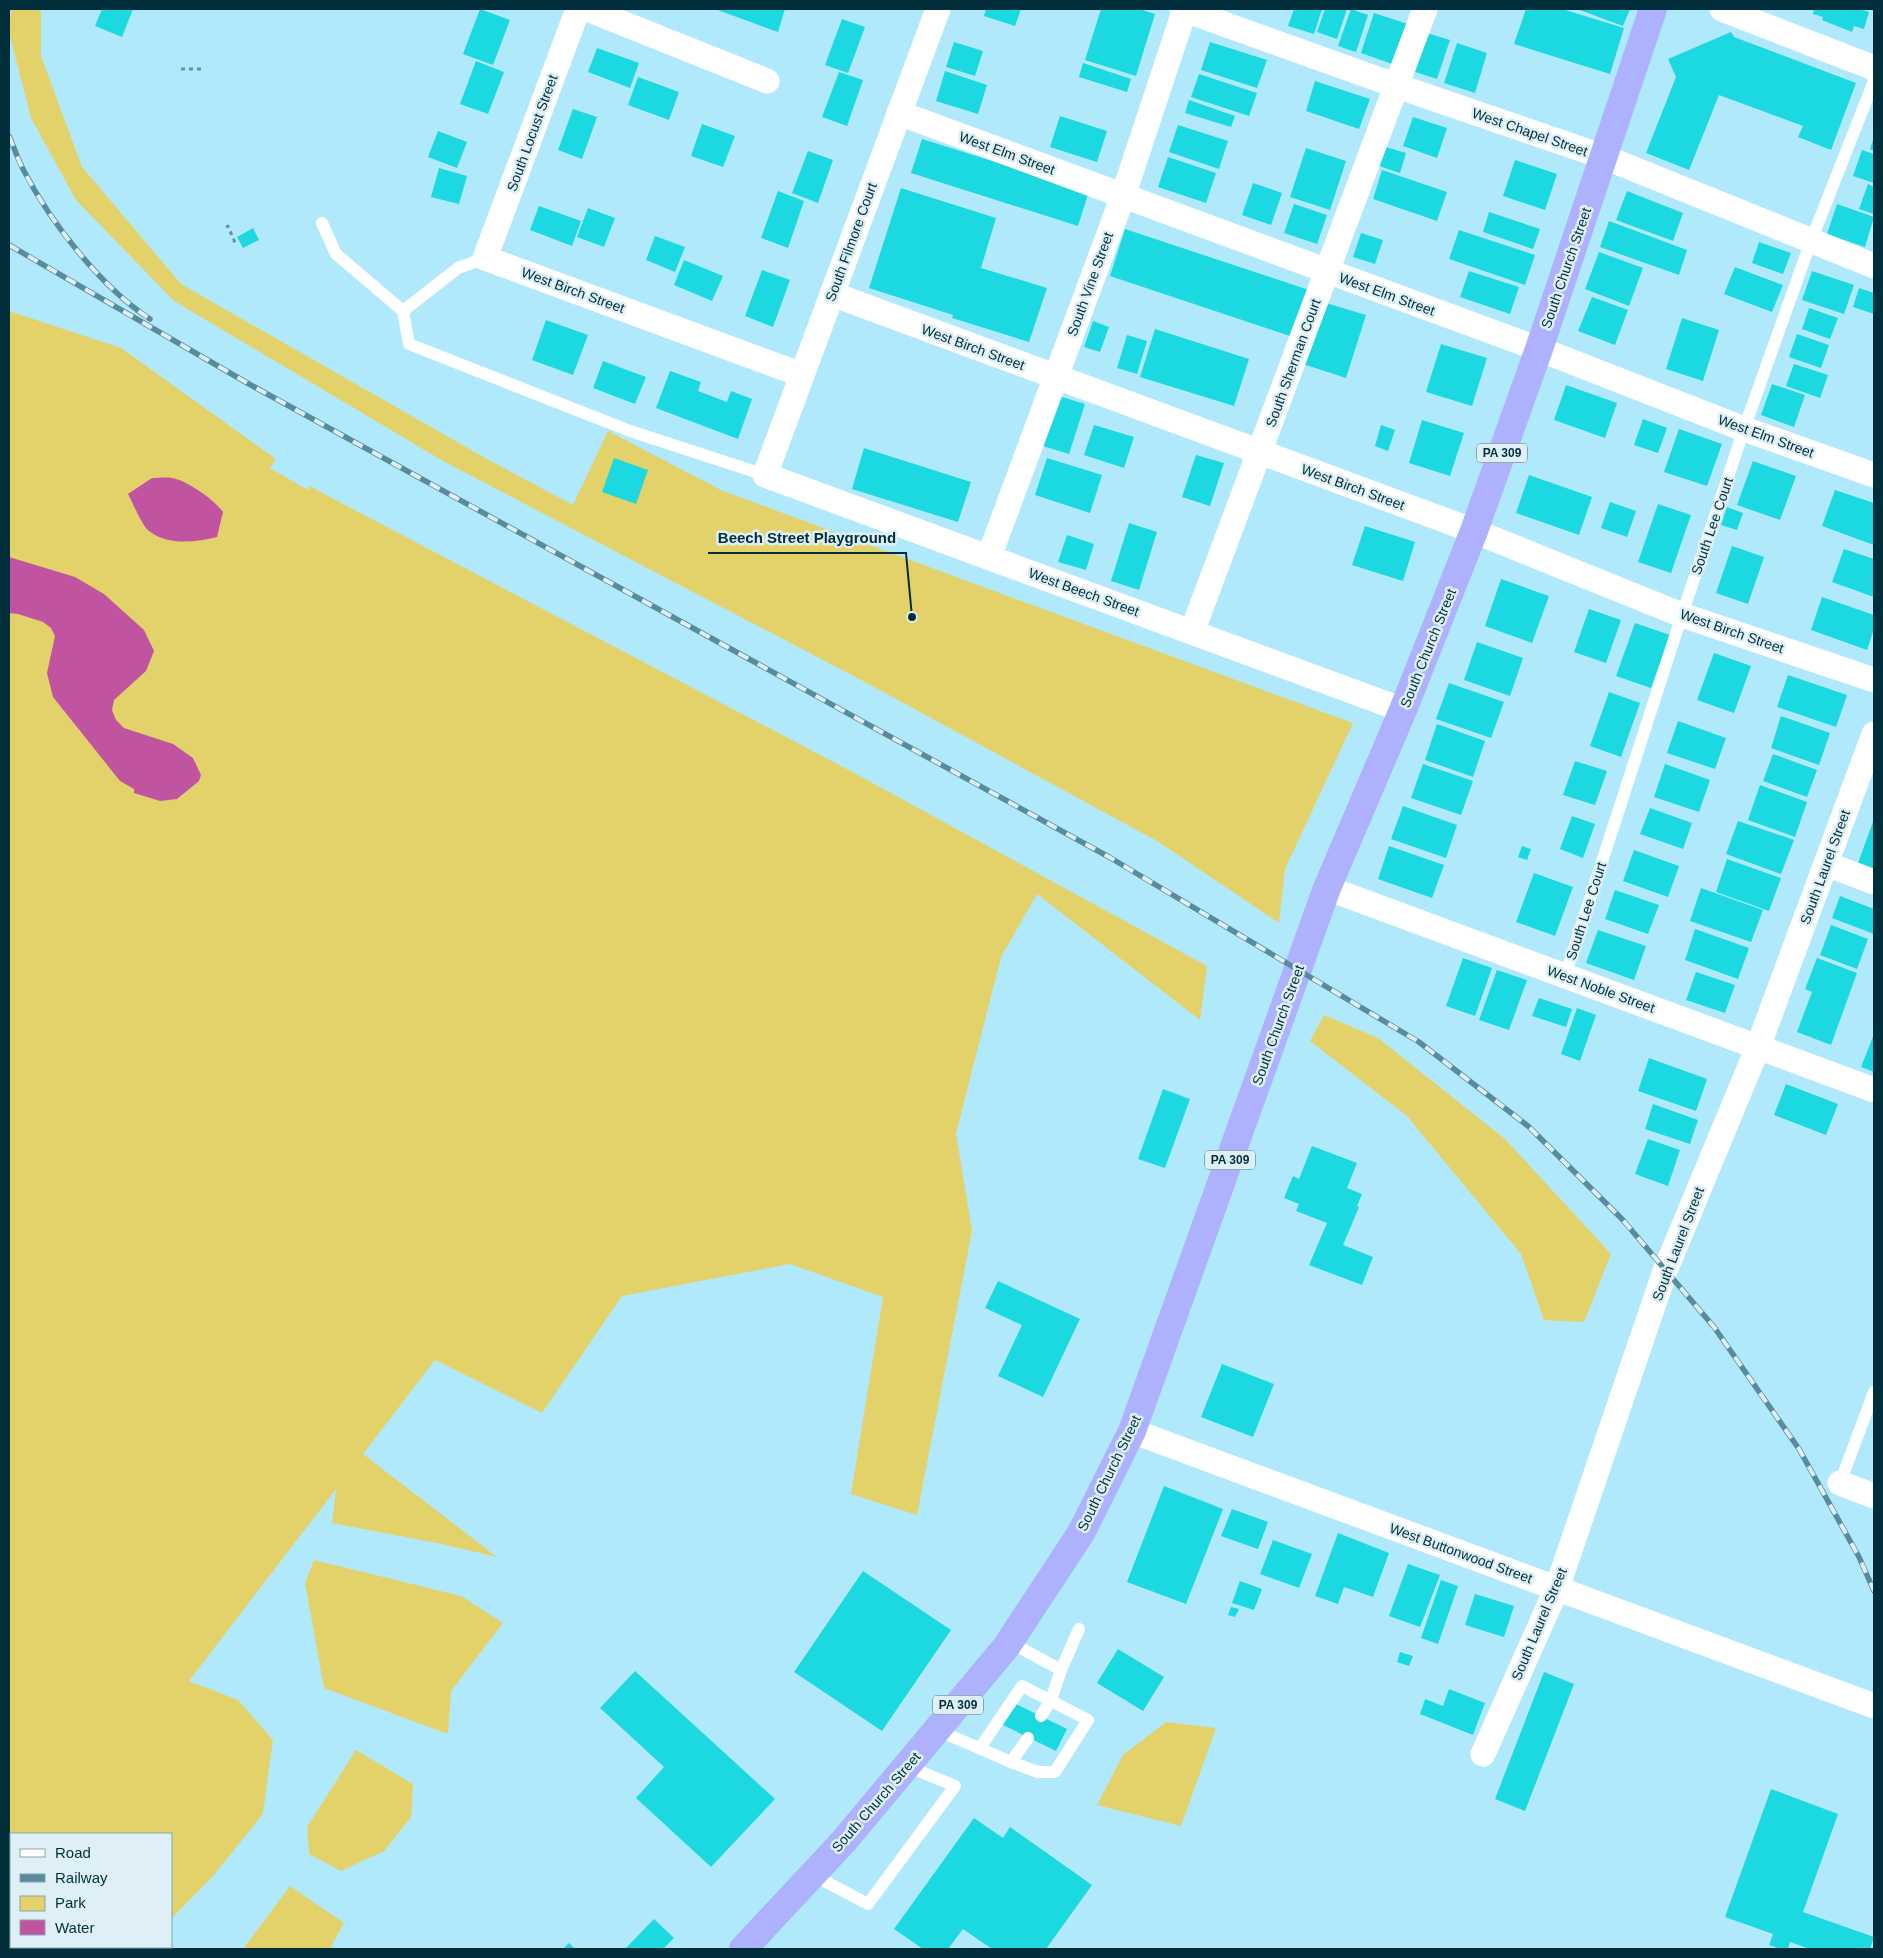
<svg xmlns="http://www.w3.org/2000/svg" width="1883" height="1958" font-family="Arial,sans-serif">
	<rect width="100%" height="100%" fill="#b1e9fc"/>
	<!-- green -->
	<g fill="#e2d269">
		<polygon points="11,9 41,9 41,56 82,167 181,284 487,459 573,505 608,431 723,491 1353,723 1285,869 1279,923 1157,841 863,681 443,461 174,301 76,200 31,118 9,32"/>
		<polygon points="9,311 121,348 276,459 270,468 308,490 309,486 845,768 1207,966 1200,1020 1037,894 1001,957 956,1134 972,1231 917,1515 851,1494 883,1297 790,1264 622,1296 542,1413 435,1360 363,1454 497,1557 442,1544 332,1523 336,1489 189,1681 238,1700 273,1740 263,1814 213,1876 171,1919 171,1834 11,1834 11,1947 145,1947 143,1949 9,1949"/>
		<polygon points="1324,1015 1378,1038 1505,1139 1611,1254 1584,1322 1544,1320 1521,1254 1407,1116 1310,1041"/>
		<polygon points="314,1560 461,1596 503,1623 451,1691 448,1734 324,1688 305,1583"/>
		<polygon points="1166,1722 1216,1728 1181,1826 1097,1805 1123,1755"/>
		<polygon points="356,1750 413,1784 411,1817 384,1851 341,1871 309,1854 307,1827"/>
		<polygon points="290,1886 344,1923 330,1949 243,1949"/>
	</g>
	<!-- water -->
	<g fill="#c154a1">
		<path d="M152,478C158,478 166,477 172,478C186,480 215,500 223,512L217,537C196,542 168,546 149,531C142,526 133,503 128,494Z"/>
		<polygon points="9,557 75,577 104,594 144,630 154,651 146,671 114,700 112,710 116,720 124,728 173,744 193,758 201,775 199,781 177,799 160,801 134,793 134,789 120,781 53,697 47,673 55,636 51,628 43,622 18,614 9,613"/>
	</g>
	<!-- building -->
	<g fill="#1cd8e1">
		<polygon points="102,9 133,9 122,37 95,26"/>
		<polygon points="480,9 510,20 493,65 463,54"/>
		<polygon points="715,9 785,9 778,32"/>
		<polygon points="986,9 1021,9 1015,26 984,16"/>
		<polygon points="1101,9 1139,9 1155,14 1136,76 1085,60"/>
		<polygon points="1294,9 1322,9 1314,34 1288,26"/>
		<polygon points="1325,9 1347,9 1337,39 1317,32"/>
		<polygon points="1351,9 1368,15 1356,52 1338,46"/>
		<polygon points="1526,9 1562,9 1624,28 1610,74 1514,44"/>
		<polygon points="1577,9 1630,9 1623,26"/>
		<polygon points="1814,9 1861,9 1869,12 1864,29 1854,26 1852,32 1822,20 1823,17 1813,14"/>
		<polygon points="1374,13 1408,24 1395,65 1361,53"/>
		<polygon points="842,19 865,27 848,73 825,65"/>
		<polygon points="1731,32 1734,37 1856,83 1831,150 1798,137 1803,126 1719,95 1689,170 1646,153 1676,77 1668,59"/>
		<polygon points="1427,33 1450,40 1437,79 1415,72"/>
		<polygon points="954,42 983,51 975,76 946,67"/>
		<polygon points="1210,42 1267,60 1257,88 1201,70"/>
		<polygon points="1457,43 1487,53 1475,93 1444,83"/>
		<polygon points="597,48 639,63 630,88 588,72"/>
		<polygon points="476,61 504,72 488,114 460,104"/>
		<polygon points="1083,63 1131,79 1127,92 1079,77"/>
		<polygon points="945,71 987,85 978,114 936,101"/>
		<polygon points="839,72 863,80 847,126 822,117"/>
		<polygon points="1199,74 1257,93 1249,116 1191,97"/>
		<polygon points="638,77 679,92 669,120 628,105"/>
		<polygon points="1315,81 1370,99 1359,129 1306,111"/>
		<polygon points="1189,100 1235,116 1231,127 1185,113"/>
		<polygon points="573,109 597,117 582,159 558,150"/>
		<polygon points="1060,116 1107,131 1097,162 1050,147"/>
		<polygon points="1413,117 1447,128 1437,158 1403,146"/>
		<polygon points="702,124 735,136 723,167 691,156"/>
		<polygon points="1178,125 1228,141 1219,169 1169,152"/>
		<polygon points="438,131 467,142 457,168 428,157"/>
		<polygon points="1874,137 1874,151 1870,149"/>
		<polygon points="922,139 1089,191 1078,226 911,173"/>
		<polygon points="1386,147 1406,153 1400,173 1379,166"/>
		<polygon points="1306,148 1346,161 1330,210 1290,197"/>
		<polygon points="1862,150 1874,154 1874,183 1853,176"/>
		<polygon points="808,151 833,160 818,203 792,193"/>
		<polygon points="1168,157 1216,173 1206,203 1158,187"/>
		<polygon points="1515,160 1557,174 1545,210 1503,196"/>
		<polygon points="439,168 467,176 459,204 431,197"/>
		<polygon points="1382,170 1447,192 1437,221 1373,199"/>
		<polygon points="1253,183 1282,193 1271,225 1242,215"/>
		<polygon points="1868,184 1874,187 1874,214 1859,209"/>
		<polygon points="901,188 996,218 981,268 1047,288 1029,342 952,318 953,315 869,288"/>
		<polygon points="778,191 804,201 788,248 761,238"/>
		<polygon points="1627,191 1683,213 1673,241 1616,220"/>
		<polygon points="1294,204 1327,215 1317,244 1284,233"/>
		<polygon points="1837,204 1874,217 1865,247 1827,234"/>
		<polygon points="539,206 581,221 572,246 530,230"/>
		<polygon points="588,208 615,218 604,247 577,237"/>
		<polygon points="1489,212 1540,229 1533,249 1483,232"/>
		<polygon points="1609,221 1687,250 1679,275 1600,247"/>
		<polygon points="253,228 259,240 243,248 237,237"/>
		<polygon points="1125,229 1309,290 1293,337 1110,276"/>
		<polygon points="1459,230 1535,255 1525,285 1449,259"/>
		<polygon points="1361,233 1383,240 1375,264 1353,257"/>
		<polygon points="655,236 685,247 675,272 646,260"/>
		<polygon points="1759,242 1791,253 1783,274 1752,263"/>
		<polygon points="1599,252 1643,268 1629,306 1585,289"/>
		<polygon points="684,260 723,276 712,301 674,285"/>
		<polygon points="1735,267 1783,285 1772,312 1724,294"/>
		<polygon points="762,270 790,280 773,327 745,316"/>
		<polygon points="1469,271 1519,287 1510,314 1460,297"/>
		<polygon points="1812,271 1854,285 1844,314 1802,300"/>
		<polygon points="1859,288 1874,293 1874,314 1853,307"/>
		<polygon points="1592,297 1628,310 1615,345 1578,331"/>
		<polygon points="1323,302 1366,315 1346,378 1303,364"/>
		<polygon points="1809,308 1838,318 1830,339 1802,329"/>
		<polygon points="1682,318 1719,330 1703,381 1666,369"/>
		<polygon points="546,320 588,335 573,375 532,360"/>
		<polygon points="1093,321 1109,327 1100,352 1084,347"/>
		<polygon points="1155,329 1249,359 1234,406 1140,377"/>
		<polygon points="1797,334 1829,345 1821,368 1789,357"/>
		<polygon points="1127,335 1147,341 1137,374 1117,368"/>
		<polygon points="1441,344 1487,358 1472,406 1426,392"/>
		<polygon points="603,361 646,377 635,404 593,388"/>
		<polygon points="1794,364 1828,375 1820,398 1786,386"/>
		<polygon points="670,371 701,382 698,391 727,402 731,391 752,399 738,439 656,408"/>
		<polygon points="1772,384 1805,395 1794,427 1761,415"/>
		<polygon points="1566,385 1617,403 1605,438 1554,420"/>
		<polygon points="1059,396 1085,404 1069,454 1043,446"/>
		<polygon points="1643,419 1667,428 1658,453 1634,445"/>
		<polygon points="1422,420 1464,433 1450,476 1409,463"/>
		<polygon points="1094,425 1134,437 1124,468 1084,455"/>
		<polygon points="1381,425 1395,430 1388,451 1375,446"/>
		<polygon points="1679,429 1722,444 1707,486 1664,472"/>
		<polygon points="864,448 971,482 958,522 852,489"/>
		<polygon points="1196,455 1224,463 1210,506 1182,497"/>
		<polygon points="614,458 648,470 636,504 602,492"/>
		<polygon points="1047,458 1102,475 1090,513 1035,495"/>
		<polygon points="1753,461 1796,476 1780,520 1737,505"/>
		<polygon points="1529,475 1592,497 1579,535 1516,513"/>
		<polygon points="1835,490 1874,503 1874,545 1822,526"/>
		<polygon points="1610,502 1636,511 1627,537 1601,528"/>
		<polygon points="1658,504 1691,515 1671,573 1638,562"/>
		<polygon points="1727,507 1743,513 1737,530 1721,525"/>
		<polygon points="1129,523 1157,532 1139,590 1111,581"/>
		<polygon points="1365,526 1415,542 1403,581 1352,565"/>
		<polygon points="1067,535 1094,544 1086,570 1058,562"/>
		<polygon points="1732,546 1764,557 1748,604 1716,593"/>
		<polygon points="1844,549 1874,559 1874,597 1832,582"/>
		<polygon points="1501,579 1549,596 1532,643 1485,626"/>
		<polygon points="1822,597 1874,615 1874,629 1867,650 1811,630"/>
		<polygon points="1589,609 1621,620 1606,663 1574,652"/>
		<polygon points="1635,623 1670,635 1651,688 1616,676"/>
		<polygon points="1477,642 1523,658 1510,696 1464,680"/>
		<polygon points="1714,653 1751,666 1734,713 1697,700"/>
		<polygon points="1788,675 1847,695 1836,727 1777,707"/>
		<polygon points="1449,683 1504,702 1491,738 1436,719"/>
		<polygon points="1609,692 1640,703 1621,757 1590,746"/>
		<polygon points="1781,716 1830,733 1819,765 1771,748"/>
		<polygon points="1678,721 1726,738 1715,769 1667,753"/>
		<polygon points="1437,724 1485,741 1473,777 1425,760"/>
		<polygon points="1773,754 1817,770 1807,797 1763,781"/>
		<polygon points="1575,761 1607,771 1595,805 1563,795"/>
		<polygon points="1423,764 1473,781 1461,815 1411,798"/>
		<polygon points="1665,764 1710,780 1699,812 1654,797"/>
		<polygon points="1760,785 1807,802 1795,837 1748,820"/>
		<polygon points="1403,806 1457,825 1446,858 1391,839"/>
		<polygon points="1650,808 1692,823 1683,849 1640,834"/>
		<polygon points="1572,816 1595,824 1583,858 1560,849"/>
		<polygon points="1874,819 1874,869 1858,863"/>
		<polygon points="1738,821 1794,840 1781,874 1726,854"/>
		<polygon points="1389,846 1444,865 1432,898 1378,879"/>
		<polygon points="1522,846 1531,849 1527,860 1518,857"/>
		<polygon points="1634,850 1679,866 1668,897 1623,881"/>
		<polygon points="1727,859 1781,878 1769,911 1716,892"/>
		<polygon points="1534,873 1573,887 1555,936 1516,922"/>
		<polygon points="1701,888 1763,910 1751,942 1690,921"/>
		<polygon points="1615,890 1659,905 1648,934 1605,919"/>
		<polygon points="1840,896 1874,909 1874,934 1832,918"/>
		<polygon points="1831,925 1868,939 1857,969 1820,955"/>
		<polygon points="1695,929 1749,948 1738,979 1685,960"/>
		<polygon points="1598,930 1646,946 1634,980 1586,963"/>
		<polygon points="1463,958 1492,968 1475,1016 1446,1006"/>
		<polygon points="1817,958 1857,973 1831,1045 1797,1032 1812,992 1805,989"/>
		<polygon points="1497,970 1527,980 1509,1030 1479,1020"/>
		<polygon points="1696,972 1735,985 1725,1013 1686,1000"/>
		<polygon points="1539,998 1572,1009 1566,1027 1532,1016"/>
		<polygon points="1577,1008 1596,1015 1580,1061 1561,1054"/>
		<polygon points="1874,1034 1874,1072 1861,1067"/>
		<polygon points="1649,1058 1707,1079 1696,1111 1638,1091"/>
		<polygon points="1786,1084 1838,1104 1826,1135 1774,1115"/>
		<polygon points="1163,1089 1190,1099 1165,1168 1138,1159"/>
		<polygon points="1653,1104 1698,1120 1690,1144 1645,1129"/>
		<polygon points="1648,1139 1680,1150 1668,1186 1635,1174"/>
		<polygon points="1312,1146 1357,1163 1347,1188 1362,1194 1357,1206 1359,1207 1343,1245 1373,1257 1362,1285 1309,1265 1327,1223 1296,1211 1299,1204 1284,1198 1293,1176 1299,1179"/>
		<polygon points="998,1281 1080,1319 1043,1397 998,1376 1022,1325 985,1308"/>
		<polygon points="1222,1364 1274,1384 1253,1437 1201,1417"/>
		<polygon points="1164,1486 1223,1509 1186,1604 1127,1582"/>
		<polygon points="1232,1509 1268,1522 1258,1549 1221,1536"/>
		<polygon points="1338,1533 1389,1553 1373,1597 1344,1587 1338,1604 1315,1596"/>
		<polygon points="1273,1540 1312,1554 1299,1588 1260,1574"/>
		<polygon points="1408,1564 1440,1575 1420,1627 1389,1616"/>
		<polygon points="863,1571 951,1630 882,1731 794,1672"/>
		<polygon points="1441,1580 1458,1586 1438,1644 1421,1638"/>
		<polygon points="1240,1581 1262,1589 1254,1610 1232,1603"/>
		<polygon points="1475,1594 1514,1606 1504,1637 1465,1625"/>
		<polygon points="1231,1607 1239,1609 1235,1617 1228,1615"/>
		<polygon points="1118,1649 1164,1677 1143,1711 1097,1683"/>
		<polygon points="1400,1652 1413,1656 1409,1666 1397,1662"/>
		<polygon points="635,1671 775,1799 711,1867 636,1798 664,1767 600,1708"/>
		<polygon points="1544,1672 1574,1684 1525,1811 1495,1799"/>
		<polygon points="1449,1689 1485,1703 1473,1735 1420,1714 1425,1699 1443,1706"/>
		<polygon points="1014,1703 1067,1729 1056,1751 1003,1725"/>
		<polygon points="1771,1789 1838,1814 1803,1912 1874,1937 1870,1949 1810,1949 1790,1942 1788,1949 1781,1949 1769,1945 1773,1934 1725,1917"/>
		<polygon points="974,1818 1003,1838 1010,1827 1092,1885 1046,1949 992,1949 963,1929 948,1949 923,1949 894,1929"/>
		<polygon points="654,1919 674,1938 663,1949 625,1949"/>
		<polygon points="569,1943 575,1949 563,1949"/>
	</g>
	<g fill="none" stroke-linecap="round" stroke-linejoin="round">
		<!-- path -->
		<g stroke="#6195a5" stroke-width="3" stroke-dasharray="4 4" stroke-linecap="butt">
			<polyline points="181,69 203,69"/>
			<polyline points="226,227 228,226 236,245"/>
		</g>
		<!-- service -->
		<g stroke="#fff" stroke-width="12">
			<polyline points="322,223 336,254 403,311"/>
			<polyline points="485,258 458,268 403,311 409,344 630,431 765,475"/>
			<polyline points="1565,976 1682,615 1744,429 1811,241 1874,81"/>
			<polyline points="1840,1483 1874,1392"/>
			<polyline points="1010,1642 1061,1670 1051,1700 1041,1716"/>
			<polyline points="1061,1670 1079,1629"/>
			<polyline points="937,1730 1011,1762 1028,1738"/>
			<polyline points="980,1748 1022,1686 1088,1720 1055,1772 1038,1772 1011,1762"/>
			<polyline points="813,1875 868,1904 955,1786 907,1766"/>
		</g>
		<!-- minor -->
		<g stroke="#fff" stroke-width="25">
			<polyline points="578,9 485,258 802,375"/>
			<polyline points="587,9 767,81"/>
			<polyline points="938,9 765,475 1403,710"/>
			<polyline points="1182,9 1397,86 1604,157 1874,266"/>
			<polyline points="1722,9 1874,68"/>
			<polyline points="899,113 1539,349 1744,429 1874,475"/>
			<polyline points="832,294 1474,531 1682,615 1874,680"/>
			<polyline points="989,557 1123,196 1185,9"/>
			<polyline points="1192,632 1425,9"/>
			<polyline points="1826,864 1874,882"/>
			<polyline points="1327,888 1874,1090"/>
			<polyline points="1132,1431 1874,1706"/>
			<polyline points="1840,1483 1874,1496"/>
			<polyline points="1483,1754 1557,1588 1665,1271 1758,1047 1874,734"/>
		</g>
		<!-- trunk -->
		<polyline stroke="#aeb2fe" stroke-width="28" points="743,1949 843,1842 1006,1647 1081,1533 1132,1431 1327,888 1403,710 1474,531 1539,349 1653,9"/>
		<defs>
			<g id="rail">
				<path d="M9,136C14,147 18,160 24,171C51,223 101,287 150,319"/>
				<polyline points="9,245 249,384 1109,857 1419,1042 1528,1126 1622,1219 1714,1327 1799,1449 1859,1557 1874,1591"/>
			</g>
		</defs>
		<!-- rail casing -->
		<use href="#rail" stroke="#588b9b" stroke-width="5.5"/>
		<!-- rail -->
		<use href="#rail" stroke="#def0f6" stroke-width="4" stroke-dasharray="11" stroke-linecap="butt"/>
	</g>
	<g text-anchor="middle" stroke-width="5" stroke-linejoin="round" paint-order="stroke">
		<!-- shield labels -->
		<g fill="#def0f6" stroke="#436973" stroke-width="1">
			<rect x="1477" y="443.5" width="50" height="19" rx="4"/>
			<rect x="1205" y="1150.5" width="50" height="19" rx="4"/>
			<rect x="933" y="1695.5" width="50" height="19" rx="4"/>
		</g>
		<g font-size="12" font-weight="bold" fill="#002f3b">
			<text x="1502" y="457">PA 309</text>
			<text x="1230" y="1164">PA 309</text>
			<text x="958" y="1709">PA 309</text>
		</g>
		<!-- street labels -->
		<g font-size="14" fill="#002f3b" stroke="#def0f6">
			<text transform="translate(1530 132) rotate(19)" y="5">West Chapel Street</text>
			<text transform="translate(532 133) rotate(-70)" y="5">South Locust Street</text>
			<text transform="translate(1007 153) rotate(20)" y="5">West Elm Street</text>
			<text transform="translate(851 242) rotate(-70)" y="5">South Filmore Court</text>
			<text transform="translate(1566 268) rotate(-71)" y="5">South Church Street</text>
			<text transform="translate(1090 284) rotate(-70)" y="5">South Vine Street</text>
			<text transform="translate(573 290) rotate(20)" y="5">West Birch Street</text>
			<text transform="translate(1387 294) rotate(20)" y="5">West Elm Street</text>
			<text transform="translate(973 347) rotate(20)" y="5">West Birch Street</text>
			<text transform="translate(1293 363) rotate(-70)" y="5">South Sherman Court</text>
			<text transform="translate(1766 436) rotate(20)" y="5">West Elm Street</text>
			<text transform="translate(1353 487) rotate(20)" y="5">West Birch Street</text>
			<text transform="translate(1712 526) rotate(-71)" y="5">South Lee Court</text>
			<text transform="translate(1084 592) rotate(20)" y="5">West Beech Street</text>
			<text transform="translate(1732 631) rotate(19)" y="5">West Birch Street</text>
			<text transform="translate(1428 648) rotate(-68)" y="5">South Church Street</text>
			<text transform="translate(1825 867) rotate(-70)" y="5">South Laurel Street</text>
			<text transform="translate(1586 911) rotate(-72)" y="5">South Lee Court</text>
			<text transform="translate(1601 989) rotate(20)" y="5">West Noble Street</text>
			<text transform="translate(1278 1025) rotate(-70)" y="5">South Church Street</text>
			<text transform="translate(1678 1244) rotate(-69)" y="5">South Laurel Street</text>
			<text transform="translate(1109 1473) rotate(-64)" y="5">South Church Street</text>
			<text transform="translate(1461 1553) rotate(20)" y="5">West Buttonwood Street</text>
			<text transform="translate(1539 1624) rotate(-67)" y="5">South Laurel Street</text>
			<text transform="translate(876 1802) rotate(-49)" y="5">South Church Street</text>
		</g>
	</g>
	<!-- callouts -->
	<path fill="none" stroke="#002f3b" stroke-width="2" d="M912 617L906 553H708"/>
	<circle fill="#002f3b" stroke="#def0f6" stroke-width="2" cx="912" cy="617" r="5"/>
	<g font-size="15" text-anchor="middle" font-weight="bold" fill="#002f3b" stroke="#def0f6" stroke-width="5" stroke-linejoin="round" paint-order="stroke">
		<text x="807" y="543">Beech Street Playground</text>
	</g>
	<!-- border -->
	<rect width="1883" height="1958" fill="none" stroke="#002f3b" stroke-width="20"/>
	<!-- legend -->
	<rect x="10" y="1833" width="162" height="115" fill="#def0f6" stroke="#85a3ab"/>
	<rect x="20" y="1849" width="25" height="8" fill="#ffffff" stroke="#85a3ab"/>
	<text x="55" y="1858" font-size="15" fill="#002f3b">Road</text>
	<rect x="20" y="1874" width="25" height="8" fill="#588b9b" stroke="#85a3ab"/>
	<text x="55" y="1883" font-size="15" fill="#002f3b">Railway</text>
	<rect x="20" y="1896" width="25" height="15" fill="#e2d269" stroke="#85a3ab"/>
	<text x="55" y="1908" font-size="15" fill="#002f3b">Park</text>
	<rect x="20" y="1920" width="25" height="15" fill="#c154a1" stroke="#85a3ab"/>
	<text x="55" y="1933" font-size="15" fill="#002f3b">Water</text>
</svg>
